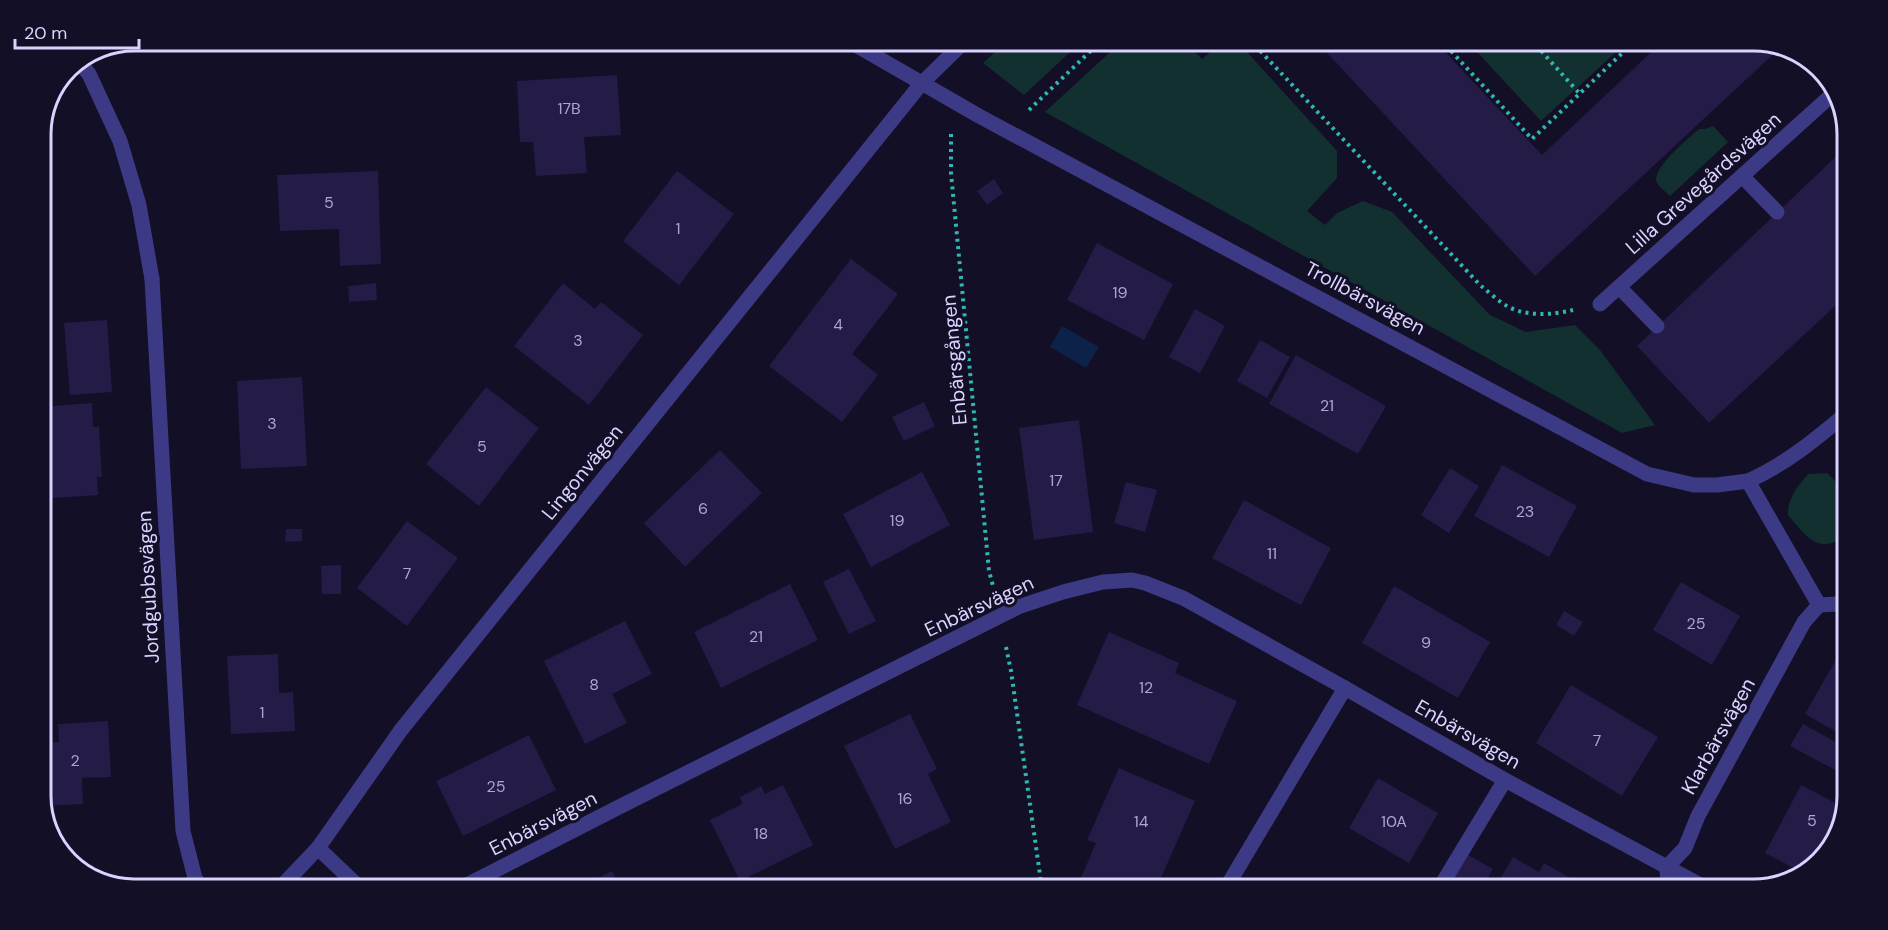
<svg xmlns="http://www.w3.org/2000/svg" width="1888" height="930" font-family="'DM Sans',sans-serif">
	<rect width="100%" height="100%" fill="#130f26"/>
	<!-- green -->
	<g fill="#12302f">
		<polygon points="1008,40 1082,40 1082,41 1024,95 983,63"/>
		<polygon points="1122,41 1184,41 1202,59 1223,41 1237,41 1337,151 1337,178 1307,211 1325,225 1337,213 1363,201 1392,212 1490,315 1526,332 1575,325 1600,350 1655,425 1622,433 1045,112"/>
		<polygon points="1467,41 1628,41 1541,121"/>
		<path d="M1713,126L1728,142L1670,196C1666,192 1659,187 1657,183C1650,169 1689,138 1699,129H1705Z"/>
		<path d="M1827,473L1847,493V532C1821,559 1806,536 1788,515C1787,499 1798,486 1808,474Z"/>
	</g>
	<!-- water -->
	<polygon fill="#0c2248" points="1062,326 1099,347 1086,368 1050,347"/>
	<!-- building -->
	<g fill="#241b47">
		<polygon points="335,40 357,40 356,48 335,42"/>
		<polygon points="1315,40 1434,40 1542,155 1664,40 1754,40 1781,47 1535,276"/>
		<polygon points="617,75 621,135 584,137 587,173 536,176 533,142 520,142 517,81"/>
		<polygon points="1847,146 1847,295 1709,423 1637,346"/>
		<polygon points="378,171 381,264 340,266 339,229 280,231 277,175"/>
		<polygon points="677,171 734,214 679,285 623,241"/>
		<polygon points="994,179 1003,193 987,205 977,191"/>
		<polygon points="1097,243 1173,284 1144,340 1067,300"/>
		<polygon points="851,259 898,294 852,354 878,375 842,422 769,366"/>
		<polygon points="376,283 377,300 349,302 348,286"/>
		<polygon points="563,283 595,309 601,302 643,335 589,405 514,346"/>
		<polygon points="1195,309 1225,326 1200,373 1169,357"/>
		<polygon points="107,320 112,392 70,395 64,323"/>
		<polygon points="1260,340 1290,357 1267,398 1237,381"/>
		<polygon points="1296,355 1386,406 1358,454 1269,404"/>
		<polygon points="302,377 307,466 241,469 237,381"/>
		<polygon points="486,387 539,428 479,506 426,464"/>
		<polygon points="924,402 935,426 904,441 892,417"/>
		<polygon points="92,403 93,427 99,427 102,477 97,477 98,495 41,499 41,407"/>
		<polygon points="1079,420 1093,532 1034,540 1019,428"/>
		<polygon points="720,450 762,493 685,567 644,523"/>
		<polygon points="1502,465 1577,506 1549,557 1474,516"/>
		<polygon points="1450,468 1479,486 1449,533 1421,515"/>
		<polygon points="922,472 950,525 871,567 843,514"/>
		<polygon points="1126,482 1157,490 1145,532 1114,523"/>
		<polygon points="1244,500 1331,548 1301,605 1212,558"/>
		<polygon points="407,521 458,558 407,626 357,588"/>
		<polygon points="286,529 302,529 302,541 285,542"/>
		<polygon points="341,565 341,594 322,594 321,566"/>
		<polygon points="849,569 876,621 849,634 823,582"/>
		<polygon points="1681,582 1740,616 1712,665 1653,630"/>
		<polygon points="790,584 818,640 721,688 694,632"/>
		<polygon points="1394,586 1490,642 1458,698 1362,643"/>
		<polygon points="1564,611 1583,622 1574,636 1556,625"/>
		<polygon points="625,621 652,674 612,694 627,723 585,744 544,661"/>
		<polygon points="1109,632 1179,663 1175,673 1237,701 1209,764 1077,705"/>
		<polygon points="278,654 279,693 293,692 295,731 231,734 227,656"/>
		<polygon points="1837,658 1847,664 1847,738 1805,714"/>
		<polygon points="1571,685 1658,737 1622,796 1536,743"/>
		<polygon points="910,714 937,769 928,774 951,822 895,849 844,746"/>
		<polygon points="108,721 111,777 82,778 83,804 42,806 41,743 59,742 58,724"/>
		<polygon points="1803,724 1847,748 1847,765 1843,774 1790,746"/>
		<polygon points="529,735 556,790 463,836 436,781"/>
		<polygon points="1119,768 1195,801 1156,889 1076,889 1096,843 1087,840"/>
		<polygon points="1378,778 1438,813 1409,863 1349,828"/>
		<polygon points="783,785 813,845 740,881 710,820 742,804 740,797 761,786 765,794"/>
		<polygon points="1801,785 1845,808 1837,839 1805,874 1765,853"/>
		<polygon points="1468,855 1493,869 1482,889 1448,889"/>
		<polygon points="1513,857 1539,872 1544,863 1570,878 1566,886 1572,889 1494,889"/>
		<polygon points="612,871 621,889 575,889"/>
	</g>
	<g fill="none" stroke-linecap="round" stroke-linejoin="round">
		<!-- path -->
		<g stroke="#2fb8b0" stroke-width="4" stroke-dasharray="3 4.5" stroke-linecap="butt">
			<path d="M1250,40L1481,286C1489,292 1498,301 1507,306C1526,317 1553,315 1573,310"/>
			<polyline points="1441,40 1532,139 1636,40"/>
			<polyline points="1537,40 1534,43 1580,94"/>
			<polyline points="1029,110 1102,40"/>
			<polyline points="951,134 951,173 989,571 993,586"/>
			<polyline points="1006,647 1011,671 1042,889"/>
		</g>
		<!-- service -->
		<g stroke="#3d3a85" stroke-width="15">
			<polyline points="80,63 89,74 120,141 139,205 152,279"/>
			<polyline points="1742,176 1777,212"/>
			<polyline points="1619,287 1657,326"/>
			<polyline points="1600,304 1835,92"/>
			<polyline points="1819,605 1837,604 1847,608"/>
			<polyline points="1226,888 1345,688"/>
			<polyline points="1439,889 1505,780"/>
		</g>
		<!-- minor -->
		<g stroke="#3d3a85" stroke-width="15">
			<polyline points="847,40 979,116 1647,474 1694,485 1717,485 1748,481 1819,605 1804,622 1698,816 1685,848 1667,867 1668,889"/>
			<polyline points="152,279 183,831 195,878 202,889"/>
			<path d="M1748,481C1786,464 1816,439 1847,413"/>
			<polyline points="318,848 361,889"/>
			<polyline points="279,889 318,848 401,730 921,84 966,40"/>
			<polyline points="459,889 621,806 1018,607 1063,592 1103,582 1132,580 1145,583 1183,598 1345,688 1505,780 1708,889"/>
		</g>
	</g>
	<g text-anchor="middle" stroke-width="6" stroke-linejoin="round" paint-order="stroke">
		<!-- number labels -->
		<g font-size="16" fill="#aca6d1">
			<text x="569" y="114">17B</text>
			<text x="329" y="208">5</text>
			<text x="678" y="234">1</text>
			<text x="1120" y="298">19</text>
			<text x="838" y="330">4</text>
			<text x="578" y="346">3</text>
			<text x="1327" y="411">21</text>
			<text x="272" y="429">3</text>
			<text x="482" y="452">5</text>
			<text x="1056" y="486">17</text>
			<text x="703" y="514">6</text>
			<text x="1525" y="517">23</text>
			<text x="897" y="526">19</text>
			<text x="1272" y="559">11</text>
			<text x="407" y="579">7</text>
			<text x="1696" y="629">25</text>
			<text x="756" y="642">21</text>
			<text x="1426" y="648">9</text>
			<text x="594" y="690">8</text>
			<text x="1146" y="693">12</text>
			<text x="262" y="718">1</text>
			<text x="1597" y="746">7</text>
			<text x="75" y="766">2</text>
			<text x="496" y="792">25</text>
			<text x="905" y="804">16</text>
			<text x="1812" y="826">5</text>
			<text x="1141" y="827">14</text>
			<text x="1394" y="827">10A</text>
			<text x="761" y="839">18</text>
		</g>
		<!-- street labels -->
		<g font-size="20" fill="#d9d4ff" stroke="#130f26">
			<text transform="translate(1703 183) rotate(-42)" y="7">Lilla Grevegårdsvägen</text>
			<text transform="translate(1365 298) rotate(28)" y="7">Trollbärsvägen</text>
			<text transform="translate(954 360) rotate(-95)" y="7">Enbärsgången</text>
			<text transform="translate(582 472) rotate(-51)" y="7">Lingonvägen</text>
			<text transform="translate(148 587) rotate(-93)" y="7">Jordgubbsvägen</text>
			<text transform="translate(979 606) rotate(-25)" y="7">Enbärsvägen</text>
			<text transform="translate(1468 734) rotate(30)" y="7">Enbärsvägen</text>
			<text transform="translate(1718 736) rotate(-61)" y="7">Klarbärsvägen</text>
			<text transform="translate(543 823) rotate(-27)" y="7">Enbärsvägen</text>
		</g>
	</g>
	<!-- crop -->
	<path d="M0 0H1888V930H0ZM134 51H1754A83 83 0 0 1 1837 134V796A83 83 0 0 1 1754 879H134A83 83 0 0 1 51 796V134A83 83 0 0 1 134 51Z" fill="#130f26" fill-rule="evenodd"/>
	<path fill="none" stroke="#d9d4ff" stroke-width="3" d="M134 51H1754A83 83 0 0 1 1837 134V796A83 83 0 0 1 1754 879H134A83 83 0 0 1 51 796V134A83 83 0 0 1 134 51Z"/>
	<!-- scale -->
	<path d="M15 39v9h124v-9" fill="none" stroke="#d9d4ff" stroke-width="3"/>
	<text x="24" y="39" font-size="18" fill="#d9d4ff" stroke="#130f26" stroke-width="4.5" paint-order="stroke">20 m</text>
</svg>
